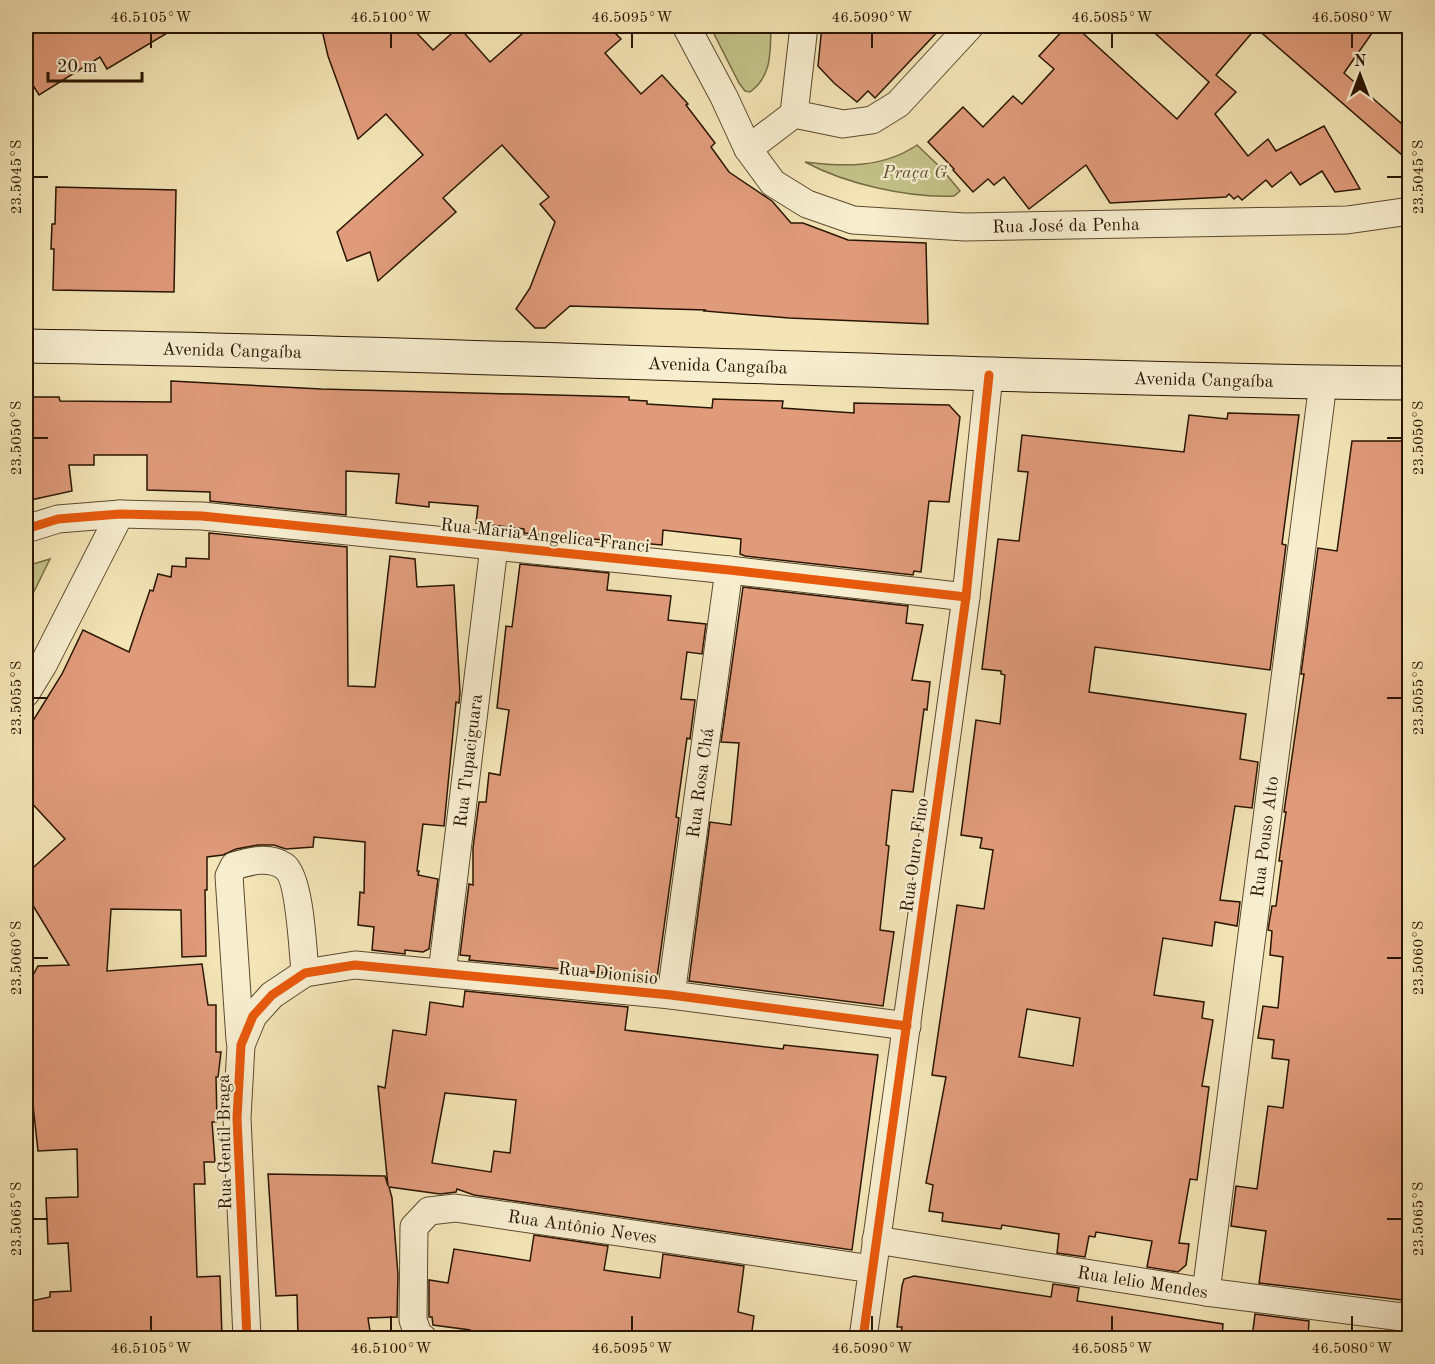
<svg xmlns="http://www.w3.org/2000/svg" width="1435" height="1364" font-family="'Old Standard TT',serif">
	<rect width="100%" height="100%" fill="#f3e5b6"/>
	<filter id="stains"><feTurbulence type="fractalNoise" baseFrequency=".00333" numOctaves="4"/><feColorMatrix values="0 0 0 0 .2 0 0 0 0 .09 0 0 0 0 .02 0 0 0 .5 -.17"/></filter>
	<radialGradient id="worn" r=".72"><stop offset=".6" stop-color="#630" stop-opacity="0"/><stop offset="1" stop-color="#630" stop-opacity=".3"/></radialGradient>
	<!-- green -->
	<g fill="#c3c289" stroke="#766c44" stroke-width="1.5">
		<path d="M710,26H771C770,51 773,75 750,92L745,91L739,83Z"/>
		<path d="M917,145L941,168L960,191L954,196C908,198 846,184 805,162C845,167 883,168 917,145Z"/>
		<polygon points="50,559 48,563 26,608 26,566"/>
	</g>
	<!-- building -->
	<g fill="#e09b7b" stroke="#2a1500" stroke-width="1.5" fill-rule="evenodd">
		<polygon points="26,26 179,26 107,69 100,57 39,95 26,74"/>
		<polygon points="321,26 410,26 433,50 459,27 490,62 531,26 608,26 621,39 605,53 641,94 662,75 688,104 686,105 715,143 711,147 729,172 772,201 791,223 803,223 848,240 926,243 928,324 789,318 704,311 705,310 570,306 545,328 535,328 516,309 530,288 555,222 540,204 549,197 502,145 443,198 456,212 378,281 370,252 347,261 337,232 423,155 386,114 358,139 328,56"/>
		<polygon points="822,26 943,26 875,98 868,91 857,102 834,83 818,66"/>
		<polygon points="1067,26 1075,26 1177,119 1209,82 1147,26 1377,26 1344,73 1410,131 1410,147 1402,155 1256,28 1216,75 1236,92 1215,114 1248,156 1268,139 1276,151 1324,126 1360,189 1335,192 1322,171 1300,185 1291,172 1272,187 1266,180 1242,200 1238,196 1234,199 1229,194 1226,197 1110,203 1086,165 1029,209 1004,177 994,185 988,179 973,192 953,170 954,169 928,142 963,107 983,127 1013,96 1022,104 1054,69 1039,56"/>
		<polygon points="56,187 176,190 174,292 53,290 54,249 51,249 52,224 55,224"/>
		<polygon points="171,381 321,389 629,397 629,400 647,401 647,404 712,408 713,399 783,401 782,408 854,413 854,403 949,405 960,417 949,502 929,501 921,572 914,571 913,575 745,556 740,554 741,539 663,530 662,545 524,533 524,529 476,523 478,506 429,502 429,507 396,503 399,474 346,471 346,515 210,501 210,492 147,490 147,455 94,455 94,465 69,465 72,491 26,501 26,397 59,397 60,401 171,402"/>
		<path d="M1228,413L1299,415L1282,544L1286,545L1270,670L1095,647L1089,692L1246,714L1240,759L1258,762L1252,808L1235,806L1220,900L1240,902L1237,926L1215,922L1212,946L1163,938L1154,995L1204,1002L1202,1018L1213,1020L1202,1086L1209,1087L1197,1180L1190,1179L1179,1243L1189,1244L1186,1265L1178,1272L1147,1267L1152,1241L1096,1232L1095,1237L1089,1236L1085,1257L1057,1253L1059,1234L1002,1225L1001,1229L942,1221L943,1213L929,1211L933,1185L926,1183L946,1077L932,1075L957,905L984,909L993,850L980,848L982,838L961,835L976,720L1000,724L1005,675L1001,674V671L982,669L998,539L1019,541L1028,472L1018,471L1022,435L1184,452L1189,415L1227,419ZM1027,1009L1080,1018L1073,1066L1019,1057Z"/>
		<polygon points="1352,441 1410,441 1410,1301 1259,1283 1266,1231 1231,1226 1236,1186 1257,1189 1268,1106 1283,1108 1289,1060 1272,1058 1274,1040 1258,1038 1263,1006 1278,1008 1283,957 1270,955 1272,931 1268,930 1272,906 1276,906 1282,861 1279,861 1286,812 1284,812 1304,674 1301,674 1318,548 1337,551"/>
		<polygon points="209,533 347,547 348,686 375,687 390,556 415,559 417,587 454,585 460,692 459,703 456,702 444,826 423,824 417,871 419,871 418,875 438,879 429,949 423,952 405,950 405,954 372,950 374,927 358,925 360,892 364,893 365,842 314,837 313,847 286,849 274,845 258,845 236,849 223,855 207,857 207,890 205,890 206,956 182,957 181,910 111,909 107,971 202,964 208,1005 216,1005 216,1052 221,1052 218,1077 216,1077 217,1122 212,1122 215,1162 204,1162 205,1184 194,1184 197,1277 220,1276 222,1338 26,1338 26,1302 50,1297 50,1292 71,1291 68,1243 48,1244 46,1198 78,1197 77,1149 38,1151 28,1059 26,1059 26,988 38,966 69,965 26,894 26,874 65,839 26,797 26,732 62,674 83,630 129,652 150,590 153,591 158,574 171,577 172,566 186,567 186,558 209,559"/>
		<polygon points="520,564 609,573 607,590 671,596 668,620 706,624 702,654 687,652 681,699 695,700 690,739 687,738 676,817 679,818 657,978 469,960 470,956 460,955 469,884 473,885 473,848 479,802 486,802 489,773 500,775 509,710 497,708 506,626 512,627"/>
		<polygon points="743,587 908,606 906,623 923,625 912,680 930,682 927,710 924,709 913,792 892,790 886,845 889,846 880,930 894,932 883,1006 689,981 710,822 731,825 739,743 721,742"/>
		<path d="M465,991L628,1007L625,1030L783,1049L784,1045L878,1055L852,1250L474,1195L457,1189L456,1192L440,1194L389,1187L392,1198L398,1275L397,1317L368,1318L371,1338H298L297,1295L276,1296L268,1174L385,1176L388,1186L378,1086L385,1088L393,1030L426,1035L430,1002L463,1007ZM445,1093L516,1100L510,1153L494,1151L491,1172L432,1163Z"/>
		<polygon points="534,1235 608,1246 604,1270 631,1274 660,1278 663,1254 744,1266 738,1312 754,1316 751,1338 469,1338 470,1330 433,1325 432,1317 429,1317 429,1280 448,1283 454,1249 530,1261"/>
		<polygon points="914,1276 1051,1297 1053,1284 1079,1288 1077,1301 1223,1324 1222,1338 900,1338 902,1327 897,1327 902,1286 904,1279"/>
		<polygon points="1255,1314 1309,1321 1308,1338 1252,1338"/>
	</g>
	<g fill="none" stroke-linecap="round" stroke-linejoin="round">
		<defs>
			<g id="minor">
				<path id="s1" d="M686,26L724,97L748,149L773,183L807,204L853,220L965,227L1347,220L1410,211"/>
				<polyline points="794,114 843,124 872,120 898,104 970,26"/>
				<polyline points="748,149 794,114 804,26"/>
				<polyline points="26,529 58,519 120,514 202,516 729,570 966,597"/>
				<polyline points="26,693 43,665 120,514"/>
				<path id="s2" d="M442,973L494,547"/>
				<path id="s3" d="M671,995L729,570"/>
				<path d="M240,1040L229,876L234,866C250,861 269,856 284,866C300,877 303,952 305,973"/>
				<path id="s4" d="M876,1240L1206,1292L1410,1318"/>
				<path id="s5" d="M1206,1292L1323,383"/>
				<polyline points="247,1338 237,1118 241,1045 253,1016 272,995 305,973 355,965 671,995 907,1026"/>
				<path id="s6" d="M423,1338L419,1337L413,1320L414,1227L429,1211L455,1208L872,1269"/>
				<polyline points="863,1338 966,597 989,375"/>
			</g>
			<g id="secondary">
				<path id="s7" d="M26,346C487,353 948,378 1410,383"/>
			</g>
		</defs>
		<!-- minor casing -->
		<use href="#minor" stroke="#5c492e" stroke-width="29"/>
		<!-- secondary casing -->
		<use href="#secondary" stroke="#2a1500" stroke-width="35"/>
		<!-- minor -->
		<use href="#minor" stroke="#f7eed0" stroke-width="27"/>
		<!-- secondary -->
		<use href="#secondary" stroke="#f7eed0" stroke-width="33"/>
		<defs>
			<g id="cycleway">
				<polyline points="26,529 58,519 120,514 202,516 729,570 966,597"/>
				<polyline points="247,1338 237,1118 241,1045 253,1016 272,995 305,973 355,965 671,995 907,1026"/>
				<polyline points="863,1338 966,597 989,375"/>
			</g>
		</defs>
		<!-- cycleway casing -->
		<use href="#cycleway" stroke="#f7eed0" stroke-width="13"/>
		<!-- cycleway -->
		<use href="#cycleway" stroke="#e8590c" stroke-width="9"/>
	</g>
	<!-- ticks -->
	<path fill="none" stroke="#2a1500" stroke-width="2" d="M151,33V48M391,33V48M632,33V48M872,33V48M1112,33V48M1352,33V48M33,177H48M1387,177H1402M33,438H48M1387,438H1402M33,698H48M1387,698H1402M33,958H48M1387,958H1402M33,1219H48M1387,1219H1402M151,1316V1331M391,1316V1331M632,1316V1331M872,1316V1331M1112,1316V1331M1352,1316V1331"/>
	<g text-anchor="middle" stroke-width="4.5" stroke-linejoin="round" paint-order="stroke">
		<!-- park labels -->
		<g font-size="18" font-style="italic" fill="#605230" stroke="#f7eed0">
			<text x="915" y="178">Praça G</text>
		</g>
		<!-- street labels -->
		<g font-size="18" fill="#2a1500" stroke="#f7eed0">
			<text dy="6" stroke="none"><textPath href="#s1" startOffset="482">Rua José da Penha</textPath></text>
			<text dy="6" stroke="none"><textPath href="#s7" startOffset="206">Avenida Cangaíba</textPath></text>
			<text dy="6" stroke="none"><textPath href="#s7" startOffset="692">Avenida Cangaíba</textPath></text>
			<text dy="6" stroke="none"><textPath href="#s7" startOffset="1178">Avenida Cangaíba</textPath></text>
			<text transform="translate(545 535) rotate(6)" y="6">Rua Maria Angelica Franci</text>
			<text dy="6" stroke="none"><textPath href="#s2" startOffset="214">Rua Tupaciguara</textPath></text>
			<text dy="6" stroke="none"><textPath href="#s3" startOffset="214">Rua Rosa Chá</textPath></text>
			<text dy="6" stroke="none"><textPath href="#s5" startOffset="459">Rua Pouso Alto</textPath></text>
			<text transform="translate(914 855) rotate(-82)" y="6">Rua Ouro Fino</text>
			<text transform="translate(608 973) rotate(6)" y="6">Rua Dionisio</text>
			<text transform="translate(224 1142) rotate(-91)" y="6">Rua Gentil Braga</text>
			<text dy="6" stroke="none"><textPath href="#s6" startOffset="292">Rua Antônio Neves</textPath></text>
			<text dy="6" stroke="none"><textPath href="#s4" startOffset="270">Rua lelio Mendes</textPath></text>
		</g>
	</g>
	<!-- margin -->
	<rect width="1435" height="1364" fill="none" stroke="#f3e5b6" stroke-width="66"/>
	<!-- north arrow -->
	<g transform="translate(1360 75)" stroke="#f7eed0" stroke-width="4.5" paint-order="stroke">
	<path d="M0-4.5L10 22L0 15L-10 22Z" fill="#2a1500"/>
	<text y="-9" font-size="16" font-weight="bold" text-anchor="middle" fill="#2a1500">N</text>
	</g>
	<!-- scale -->
	<path d="M48 72v9h94v-9" fill="none" stroke="#2a1500" stroke-width="3"/>
	<text x="57" y="72" font-size="18" fill="#2a1500" stroke="#f7eed0" stroke-width="4.5" paint-order="stroke">20 m</text>
	<rect x="33" y="33" width="1369" height="1298" fill="none" stroke="#2a1500" stroke-width="2"/>
	<g font-size="15" text-anchor="middle" fill="#2a1500">
		<text x="151" y="22">46.5105°W</text>
		<text x="391" y="22">46.5100°W</text>
		<text x="632" y="22">46.5095°W</text>
		<text x="872" y="22">46.5090°W</text>
		<text x="1112" y="22">46.5085°W</text>
		<text x="1352" y="22">46.5080°W</text>
		<text transform="translate(16 177) rotate(-90)" y="5">23.5045°S</text>
		<text transform="translate(1418 177) rotate(-90)" y="5">23.5045°S</text>
		<text transform="translate(16 438) rotate(-90)" y="5">23.5050°S</text>
		<text transform="translate(1418 438) rotate(-90)" y="5">23.5050°S</text>
		<text transform="translate(16 698) rotate(-90)" y="5">23.5055°S</text>
		<text transform="translate(1418 698) rotate(-90)" y="5">23.5055°S</text>
		<text transform="translate(16 958) rotate(-90)" y="5">23.5060°S</text>
		<text transform="translate(1418 958) rotate(-90)" y="5">23.5060°S</text>
		<text transform="translate(16 1219) rotate(-90)" y="5">23.5065°S</text>
		<text transform="translate(1418 1219) rotate(-90)" y="5">23.5065°S</text>
		<text x="151" y="1353">46.5105°W</text>
		<text x="391" y="1353">46.5100°W</text>
		<text x="632" y="1353">46.5095°W</text>
		<text x="872" y="1353">46.5090°W</text>
		<text x="1112" y="1353">46.5085°W</text>
		<text x="1352" y="1353">46.5080°W</text>
	</g>
	<rect width="100%" height="100%" filter="url(#stains)"/>
	<rect width="100%" height="100%" fill="url(#worn)"/>
</svg>
